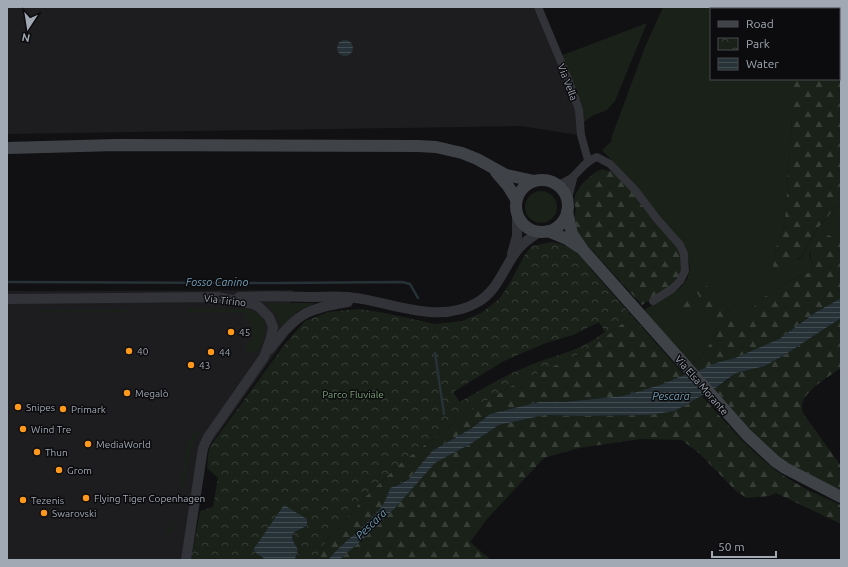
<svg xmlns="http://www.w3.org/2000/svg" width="848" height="567" font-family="Ubuntu,sans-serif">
	<defs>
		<pattern id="forest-firs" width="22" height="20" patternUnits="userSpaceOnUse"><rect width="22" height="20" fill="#192119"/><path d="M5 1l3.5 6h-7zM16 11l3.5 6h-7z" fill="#373e38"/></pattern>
		<pattern id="park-crowns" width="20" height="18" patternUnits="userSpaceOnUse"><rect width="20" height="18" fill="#192119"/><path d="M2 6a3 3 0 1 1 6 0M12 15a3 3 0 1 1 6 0" fill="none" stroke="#373e38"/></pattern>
		<pattern id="water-rules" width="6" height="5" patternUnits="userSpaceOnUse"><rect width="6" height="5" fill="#263237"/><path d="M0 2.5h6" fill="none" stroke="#424d52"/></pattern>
	</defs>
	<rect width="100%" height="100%" fill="#111113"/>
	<!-- built -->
	<g fill="#1d1d20">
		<polygon points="7,7 536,7 576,109 578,135 521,126 7,134"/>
		<polygon points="293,290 286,338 208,448 190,560 7,560 7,291"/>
	</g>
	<!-- green -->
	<g fill="#192119">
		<path d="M663,7H799L800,9H711V79H792V119L785,221L774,254L799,260L817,229L841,202V235L836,238L825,234L809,254L813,265L810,272L781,285L760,301L745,318H736L709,289L698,294C707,307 714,319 717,334L700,358L691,364L644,310L669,295L681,287L687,279L690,269L689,261L686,250L637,188L602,150L611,142L612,136L645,47Z"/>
		<polygon points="647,23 615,101 607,110 592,116 583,123 560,56"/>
		<circle cx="541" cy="207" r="16"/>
		<polygon points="268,303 315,303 297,312 281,327 277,314 266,304"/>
		<polygon points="127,309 128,312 40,312 39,310"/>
		<path d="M187,309H245C272,313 269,335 256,352H246V341H252V322L245,321V312H239L238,314H235L234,312H187Z"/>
		<path d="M202,427C190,443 188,464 185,484L181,487L174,525L169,533H163L170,527L174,520L187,446L191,437Z"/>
	</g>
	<!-- forest -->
	<g fill="url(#forest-firs)">
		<path d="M799,7H841V202C833,211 825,219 818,228C806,244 801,264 782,274L774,270L773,265L774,254L785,221L792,119V79H839V9H800Z"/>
		<polygon points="602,169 613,172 620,177 680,249 682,271 675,283 642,305 577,234 573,223 576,209 574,202 575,195 582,184 594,173"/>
		<path d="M825,234L836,238L841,235V298L816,312L779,339L735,358L698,371L692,364L700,358L717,334C713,315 701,301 692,284L694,279L701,280L736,318H745L759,301L781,285L810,272L813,265C808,250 809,240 825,234Z"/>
		<path d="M685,297H690L694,305L692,314L687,317C681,310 678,305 685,297Z"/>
		<path d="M632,316L684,375L660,385L623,396L564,402H539L490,414L472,428L432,451L409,479L390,488C387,497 384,505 377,512C362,530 343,541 328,560H315L324,544L364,498L402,462L477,406L515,384L588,350Z"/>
		<path d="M841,318V368C830,376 801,392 802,407C802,410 803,413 805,416L841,466V491L788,463L768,449L714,389L728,380L736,373L765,366L786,354Z"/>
		<path d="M702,396C723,420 744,444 768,464C789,482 816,494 841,505V524L776,493L769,496L747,498L736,491L700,454L682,440L641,439L579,448L544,458L487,519L470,542L491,560H441L432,559L431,560H339L373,530L395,508L434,463L472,443L499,425L545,415L581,416L649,415L675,411Z"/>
	</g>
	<!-- park -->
	<path fill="url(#park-crowns)" fill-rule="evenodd" d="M551,242C569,244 578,252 590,265L589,267L632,316L588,350L515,384L477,406L402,462L364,498L324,544L315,560H294L295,559L298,549C289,534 291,533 307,526V519L254,549L266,560H191L200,511L213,507L218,478L207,468L209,448L285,344L305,321L328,312L359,309L385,313L435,324L462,321L481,313L499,299L510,283L524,256L532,246ZM599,322L605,332C595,339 584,346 573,350C557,356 541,360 526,367C503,376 482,389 460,402L453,392L504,361L546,343L573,335Z"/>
	<!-- water -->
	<g fill="url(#water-rules)">
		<circle cx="345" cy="48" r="8"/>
		<path d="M841,298V318L786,354L765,366L736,373L717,387L675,411L649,415L581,416L545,415L499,425L472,443L435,463L395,508L373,530L339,560H328C343,541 362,530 377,512C384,505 387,497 390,488L400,484L409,479L432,451L472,428L490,414L539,402H564L623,396L660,385L684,375L698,371L716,363L735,358L779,339L816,312Z"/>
		<path d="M284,505L307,519V526C291,533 288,534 298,549L295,559L266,560L253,550Z"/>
	</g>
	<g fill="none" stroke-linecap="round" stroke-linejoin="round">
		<!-- stream -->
		<g stroke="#263237" stroke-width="2.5">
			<polyline points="7,282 278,283 402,282 410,284 418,298"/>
			<polyline points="435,353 444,414"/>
		</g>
		<!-- minor -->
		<g stroke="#323338" stroke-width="8">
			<polyline points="538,7 569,81 579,110 581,135 588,160"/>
			<path d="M556,185C579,180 578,164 597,157L610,164L635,190L657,219L680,245L684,254L685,271L680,281L672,289L653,301"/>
			<polyline points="567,202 573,179"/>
		</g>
		<!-- tertiary -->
		<g stroke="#323338" stroke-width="10">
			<polyline points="512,254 517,236 517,216"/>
			<path d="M239,297C262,296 285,296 309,297C322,297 335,296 348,297C391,301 438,326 478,302C498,290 503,269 516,252C522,243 530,238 539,232"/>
			<polyline points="7,299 217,297 253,304 259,307 269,317 273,327 271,338 264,357 208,437 203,448 186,560"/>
			<path d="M269,350C297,315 303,309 348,302"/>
		</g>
		<!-- secondary -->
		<g stroke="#3f4348" stroke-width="12">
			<polyline points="7,148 117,145 418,146 436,147 462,153 477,159 506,175 534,181"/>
			<polyline points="496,172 508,186 516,199"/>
			<circle cx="542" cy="206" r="26"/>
			<polyline points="567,212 572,234 583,250 747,435 775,461 785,468 841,497"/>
			<polyline points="548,231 567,239 579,247"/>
		</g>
	</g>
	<!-- markers -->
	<g fill="#ff991d" stroke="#0c0c0e" stroke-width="1.5">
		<circle cx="231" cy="332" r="4"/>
		<circle cx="129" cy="351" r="4"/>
		<circle cx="211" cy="352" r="4"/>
		<circle cx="191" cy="365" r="4"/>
		<circle cx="127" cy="393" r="4"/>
		<circle cx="18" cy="407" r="4"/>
		<circle cx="63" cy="409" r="4"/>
		<circle cx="23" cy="429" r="4"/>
		<circle cx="88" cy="444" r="4"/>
		<circle cx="37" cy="452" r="4"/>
		<circle cx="59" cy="470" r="4"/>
		<circle cx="86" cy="498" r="4"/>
		<circle cx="23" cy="500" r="4"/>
		<circle cx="44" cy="513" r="4"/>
	</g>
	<g text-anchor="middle" stroke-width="3" stroke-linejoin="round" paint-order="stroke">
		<!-- street labels -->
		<g font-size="10" fill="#a1a9b5" stroke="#0c0c0e">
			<text transform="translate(568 82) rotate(69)" y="4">Via Vella</text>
			<text transform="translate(225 300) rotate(7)" y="4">Via Tirino</text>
			<text transform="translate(702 385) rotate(49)" y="4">Via Elsa Morante</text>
		</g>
		<!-- poi labels -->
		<g font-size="10" fill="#a1a9b5" stroke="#0c0c0e" text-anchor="start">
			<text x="239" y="336">45</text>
			<text x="137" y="355">40</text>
			<text x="219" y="356">44</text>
			<text x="199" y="369">43</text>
			<text x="135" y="397">Megalò</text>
			<text x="26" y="411">Snipes</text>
			<text x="71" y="413">Primark</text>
			<text x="31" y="433">Wind Tre</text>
			<text x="96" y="448">MediaWorld</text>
			<text x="45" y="456">Thun</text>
			<text x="67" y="474">Grom</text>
			<text x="94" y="502">Flying Tiger Copenhagen</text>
			<text x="31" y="504">Tezenis</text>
			<text x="52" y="517">Swarovski</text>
		</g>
		<!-- park labels -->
		<g font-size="10" fill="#78a275" stroke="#0c0c0e">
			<text x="353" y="398">Parco Fluviale</text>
		</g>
		<!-- water labels -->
		<g font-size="11" font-style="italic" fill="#739db4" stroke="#0c0c0e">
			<text x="217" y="286">Fosso Canino</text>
			<text x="671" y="400">Pescara</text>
			<text transform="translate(371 524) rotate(-44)" y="4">Pescara</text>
		</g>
	</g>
	<!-- border -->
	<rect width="848" height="567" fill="none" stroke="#a1a9b5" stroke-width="16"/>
	<!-- legend -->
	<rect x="710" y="8" width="130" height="72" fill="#0c0c0e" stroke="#484b51"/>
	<rect x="718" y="21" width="20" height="6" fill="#3f4348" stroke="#484b51"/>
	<text x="746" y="28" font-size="12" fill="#a1a9b5">Road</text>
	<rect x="718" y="38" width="20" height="12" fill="url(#park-crowns)" stroke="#484b51"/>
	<text x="746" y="48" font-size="12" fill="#a1a9b5">Park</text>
	<rect x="718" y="58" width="20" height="12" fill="url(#water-rules)" stroke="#484b51"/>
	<text x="746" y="68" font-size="12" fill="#a1a9b5">Water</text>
	<!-- north arrow -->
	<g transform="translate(28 28) rotate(192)" stroke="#0c0c0e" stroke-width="3" paint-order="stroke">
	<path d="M0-3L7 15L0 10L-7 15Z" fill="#a1a9b5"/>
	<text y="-6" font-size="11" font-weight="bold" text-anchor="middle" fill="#a1a9b5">N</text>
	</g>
	<!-- scale -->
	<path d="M712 551v6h64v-6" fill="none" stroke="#a1a9b5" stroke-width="2"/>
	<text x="718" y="551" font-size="12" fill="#a1a9b5" stroke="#0c0c0e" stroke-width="3" paint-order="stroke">50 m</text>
</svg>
